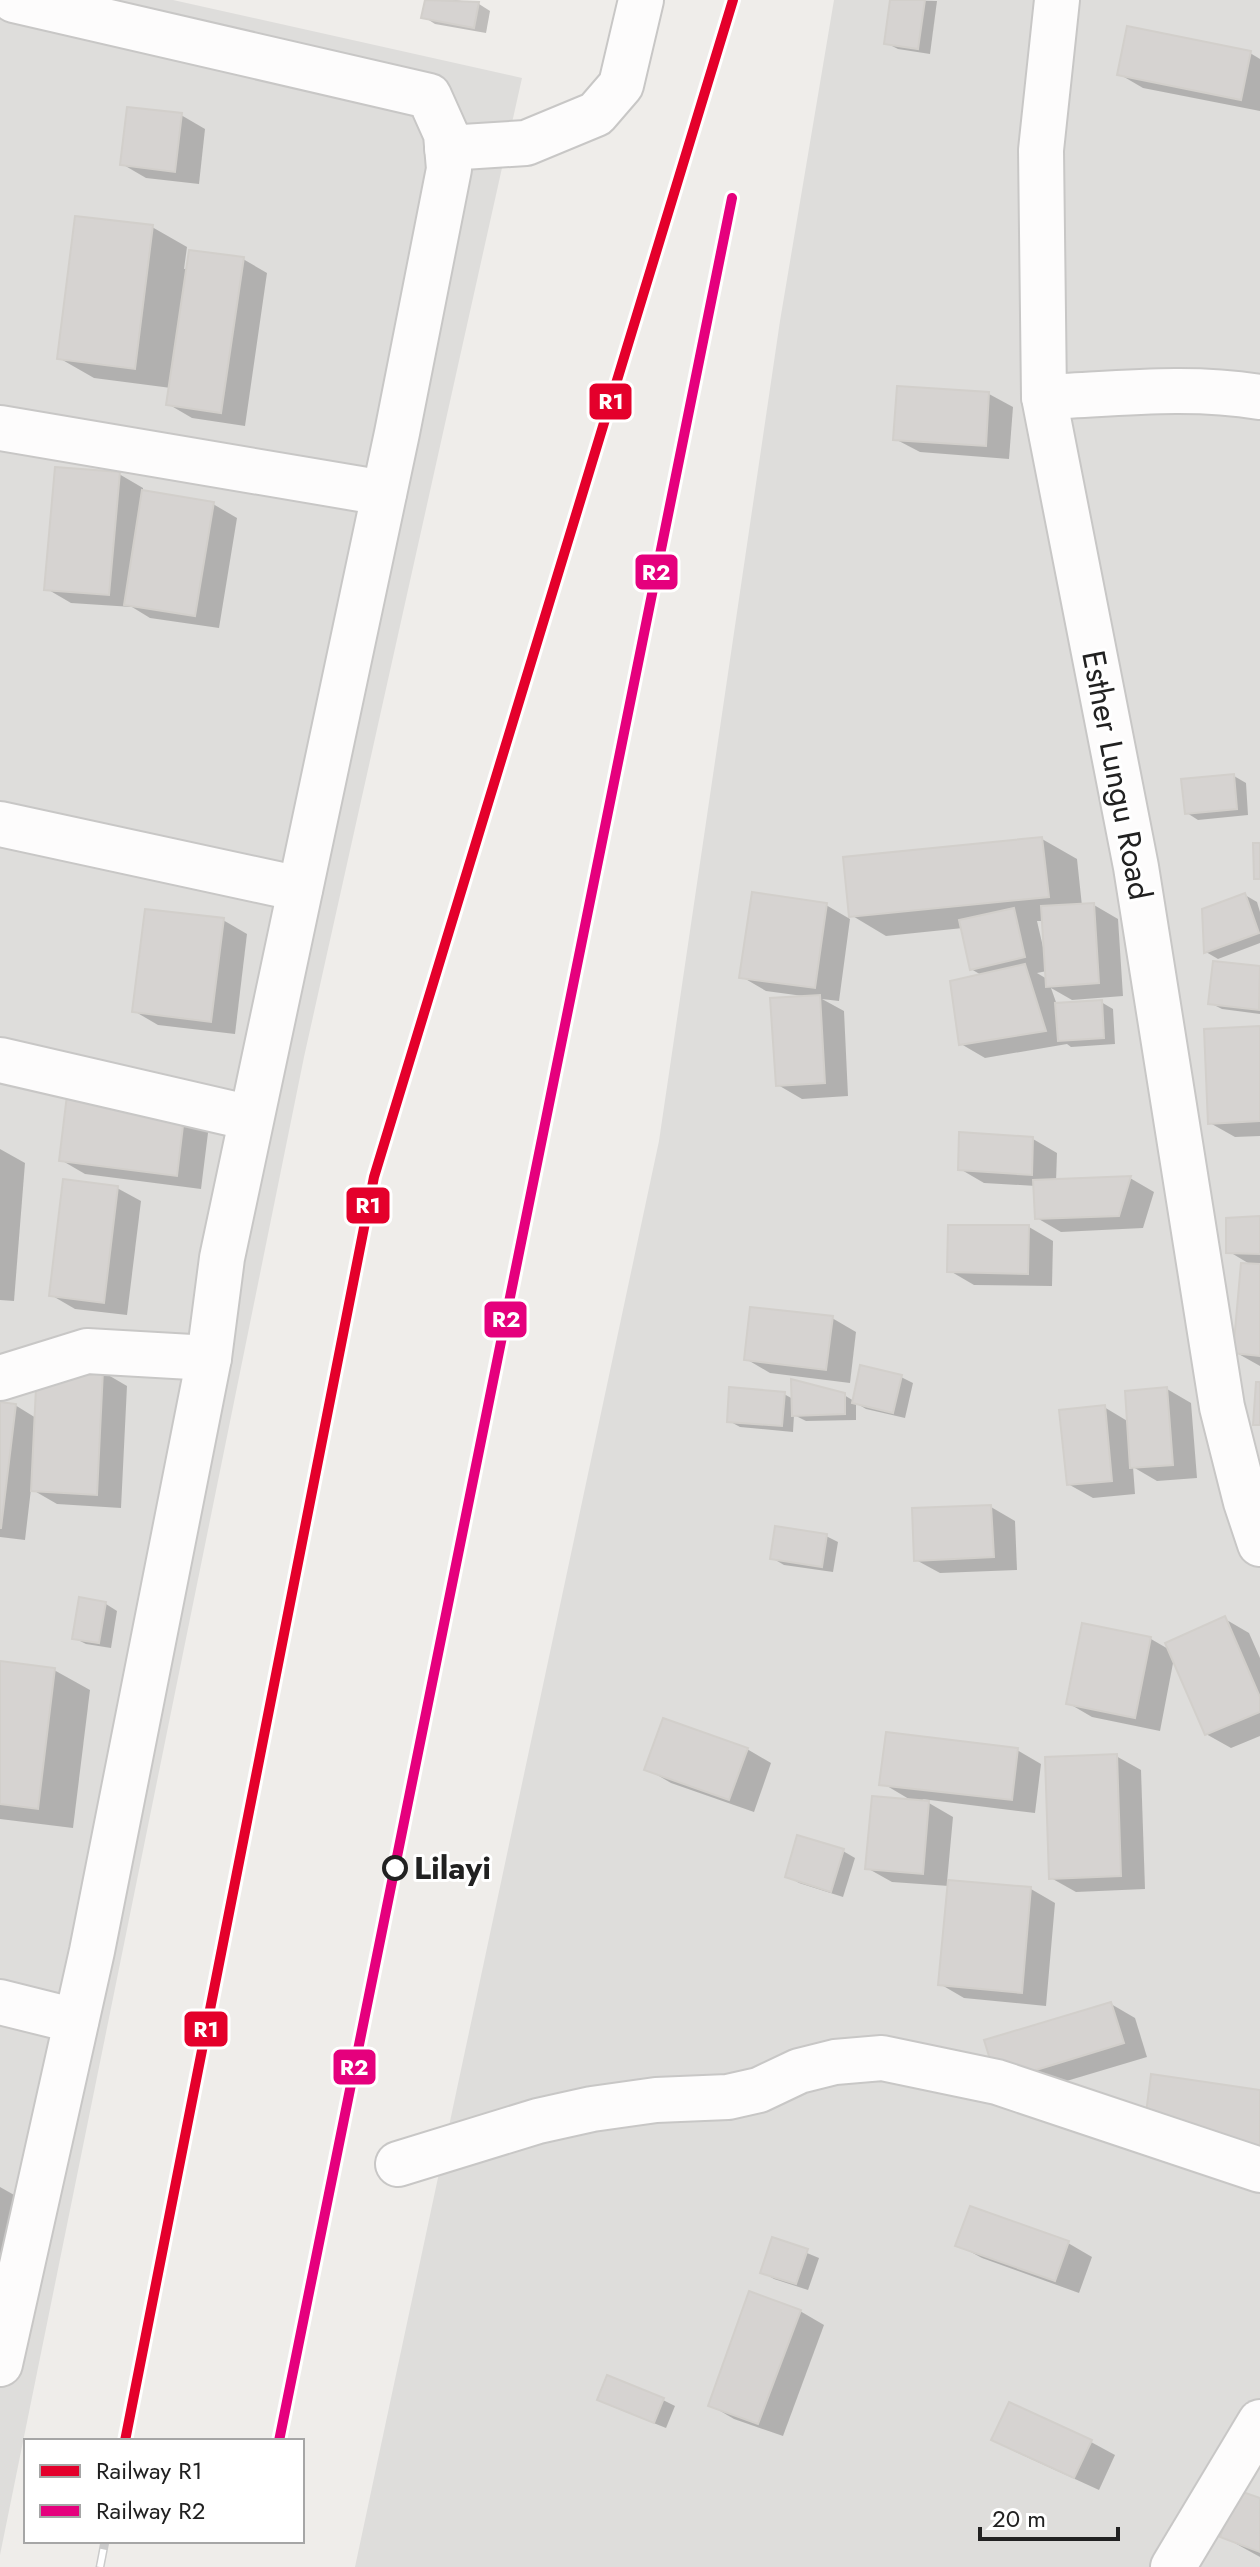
<svg xmlns="http://www.w3.org/2000/svg" width="1260" height="2567" font-family="Jost,sans-serif">
	<rect width="100%" height="100%" fill="#efedea"/>
	<!-- residential -->
	<g fill="#dedddb">
		<polygon points="0,0 173,0 522,78 304,1057 0,2555"/>
		<polygon points="834,0 1260,0 1260,2567 355,2567 659,1141 780,321"/>
	</g>
	<!-- shadow -->
	<g fill="#0003" fill-rule="evenodd">
		<polygon points="427,0 456,0 479,4 490,11 486,33 435,24 424,17"/>
		<polygon points="892,0 937,1 930,54 898,49 886,43"/>
		<polygon points="1250,53 1260,59 1260,111 1143,88 1119,74"/>
		<polygon points="181,115 205,129 199,184 146,178 122,164"/>
		<polygon points="152,227 187,247 184,269 243,259 267,273 245,426 192,418 168,404 171,388 94,378 59,358"/>
		<polygon points="989,394 1013,407 1009,459 920,452 895,439"/>
		<polygon points="119,474 143,488 143,492 213,504 237,518 219,628 150,618 132,607 71,603 47,589"/>
		<polygon points="1234,776 1246,783 1248,815 1198,820 1187,813"/>
		<path d="M1042,839L1077,859L1082,906L1094,905L1118,919L1123,996L1072,1000L1051,988L1057,1005L1101,1002L1113,1009L1115,1044L1071,1047L1067,1044L985,1058L961,1044L983,976L971,969L963,928L886,936L851,915ZM1037,921H1044L1045,947H1043ZM1047,971V979L1037,973Z"/>
		<polygon points="1245,895 1257,902 1260,912 1260,943 1218,959 1206,952"/>
		<polygon points="826,905 850,919 839,1001 822,999 844,1011 848,1096 802,1099 778,1085 803,996 766,991 742,977"/>
		<polygon points="223,920 247,934 235,1034 158,1025 134,1011"/>
		<polygon points="1215,964 1260,968 1260,1014 1222,1009 1210,1003"/>
		<polygon points="1260,1028 1260,1136 1235,1137 1210,1123"/>
		<polygon points="185,1111 209,1125 201,1189 85,1174 61,1160"/>
		<polygon points="1033,1139 1057,1153 1056,1182 1130,1178 1154,1192 1143,1228 1061,1232 1037,1218 1036,1186 984,1183 960,1169"/>
		<polygon points="0,1149 25,1163 14,1301 0,1300"/>
		<polygon points="117,1188 141,1201 127,1315 75,1309 51,1295"/>
		<polygon points="1260,1218 1260,1366 1235,1352 1253,1266 1228,1251"/>
		<polygon points="1029,1227 1053,1241 1052,1286 974,1285 950,1271"/>
		<polygon points="832,1318 856,1332 850,1383 770,1373 746,1359"/>
		<polygon points="103,1372 127,1386 121,1508 57,1504 31,1489 25,1540 0,1537 0,1404 15,1405 36,1418"/>
		<polygon points="901,1377 913,1383 905,1418 866,1409 856,1403 856,1420 806,1421 794,1415 793,1432 740,1427 729,1421 784,1394 793,1399 844,1395 854,1401"/>
		<polygon points="1167,1389 1191,1403 1197,1478 1157,1481 1133,1467 1135,1494 1093,1498 1068,1484 1104,1407 1129,1422"/>
		<polygon points="991,1507 1015,1521 1017,1570 940,1573 916,1560"/>
		<polygon points="826,1536 838,1542 833,1572 784,1565 772,1558"/>
		<polygon points="106,1604 117,1611 111,1648 86,1644 74,1638"/>
		<polygon points="1225,1619 1249,1633 1260,1658 1260,1736 1231,1748 1206,1734 1174,1658 1160,1731 1092,1717 1068,1703 1083,1625 1151,1639 1170,1650"/>
		<polygon points="0,1663 54,1670 90,1690 73,1828 0,1819"/>
		<polygon points="747,1749 771,1763 754,1812 671,1783 647,1769"/>
		<polygon points="1017,1750 1041,1764 1035,1813 922,1799 953,1817 947,1882 1031,1889 1055,1903 1046,2006 964,1998 940,1984 949,1886 892,1882 867,1868 914,1802 882,1783"/>
		<polygon points="1116,1756 1141,1770 1145,1889 1076,1892 1051,1878"/>
		<polygon points="843,1851 855,1858 843,1897 799,1883 787,1876"/>
		<polygon points="1111,2004 1135,2018 1147,2057 1023,2094 999,2080"/>
		<polygon points="0,2187 23,2200 0,2304"/>
		<polygon points="773,2239 819,2258 808,2290 774,2279 762,2272"/>
		<polygon points="1068,2243 1092,2257 1079,2293 982,2258 958,2245"/>
		<polygon points="800,2311 824,2325 783,2436 734,2419 710,2405"/>
		<polygon points="663,2400 675,2406 666,2428 611,2406"/>
		<polygon points="1010,2405 1091,2442 1115,2455 1099,2490 1018,2453 994,2440"/>
		<polygon points="1260,2500 1260,2557 1222,2536"/>
	</g>
	<!-- building -->
	<g fill="#d6d3d1" stroke="#d2cfcb" stroke-width="2">
		<polygon points="425,0 479,2 474,28 421,18"/>
		<polygon points="890,0 925,0 918,49 884,44"/>
		<polygon points="1127,26 1251,51 1241,100 1117,75"/>
		<polygon points="127,107 182,113 175,172 120,165"/>
		<polygon points="75,216 153,225 135,369 57,359"/>
		<polygon points="189,250 244,257 221,413 166,405"/>
		<polygon points="897,386 989,392 986,446 893,440"/>
		<polygon points="55,467 120,472 109,595 44,590"/>
		<polygon points="142,490 214,502 195,616 124,605"/>
		<polygon points="1234,774 1237,809 1185,814 1181,779"/>
		<polygon points="1042,837 1049,897 849,917 843,857"/>
		<polygon points="1253,843 1260,843 1260,879 1254,879"/>
		<polygon points="752,892 827,903 815,988 739,978"/>
		<polygon points="1245,893 1259,933 1204,953 1202,909"/>
		<polygon points="1094,903 1099,983 1046,987 1041,906"/>
		<polygon points="1014,908 1025,957 970,970 959,920"/>
		<polygon points="145,909 224,918 211,1022 132,1012"/>
		<polygon points="1213,961 1260,966 1259,1010 1208,1004"/>
		<polygon points="1025,964 1046,1031 959,1045 950,981"/>
		<polygon points="820,995 825,1083 776,1086 770,998"/>
		<polygon points="1102,1000 1104,1038 1058,1041 1055,1003"/>
		<polygon points="1260,1026 1260,1121 1208,1124 1204,1029"/>
		<polygon points="67,1095 185,1109 177,1176 59,1161"/>
		<polygon points="959,1132 1033,1137 1032,1175 958,1170"/>
		<polygon points="1131,1176 1119,1216 1035,1219 1033,1180"/>
		<polygon points="63,1179 118,1186 104,1303 49,1296"/>
		<polygon points="1260,1216 1260,1254 1226,1253 1226,1218"/>
		<polygon points="948,1225 1029,1225 1028,1274 947,1272"/>
		<polygon points="1241,1263 1260,1264 1260,1356 1233,1353"/>
		<polygon points="750,1307 833,1316 826,1370 744,1360"/>
		<polygon points="860,1365 902,1375 893,1413 852,1403"/>
		<polygon points="37,1367 103,1370 97,1495 31,1491"/>
		<polygon points="791,1379 845,1393 845,1414 792,1416"/>
		<polygon points="1256,1382 1260,1382 1260,1425 1253,1425"/>
		<polygon points="729,1387 785,1392 782,1426 727,1422"/>
		<polygon points="1167,1387 1173,1465 1130,1468 1125,1391"/>
		<polygon points="0,1402 16,1404 1,1528 0,1528"/>
		<polygon points="1105,1405 1112,1481 1067,1485 1059,1410"/>
		<polygon points="991,1505 994,1557 914,1561 912,1508"/>
		<polygon points="775,1526 827,1534 822,1567 770,1559"/>
		<polygon points="79,1597 106,1602 99,1643 72,1639"/>
		<polygon points="1225,1616 1260,1697 1260,1712 1205,1735 1165,1643"/>
		<polygon points="1082,1623 1151,1637 1135,1718 1066,1704"/>
		<polygon points="0,1661 55,1668 38,1809 0,1804"/>
		<polygon points="663,1718 748,1748 729,1800 644,1770"/>
		<polygon points="886,1732 1018,1748 1012,1800 879,1785"/>
		<polygon points="1117,1754 1121,1876 1049,1879 1045,1757"/>
		<polygon points="872,1796 929,1801 923,1874 865,1869"/>
		<polygon points="797,1835 844,1849 831,1892 785,1877"/>
		<polygon points="948,1880 1031,1887 1022,1993 938,1985"/>
		<polygon points="1111,2002 1124,2043 997,2082 984,2040"/>
		<polygon points="1151,2074 1260,2090 1260,2146 1144,2129"/>
		<polygon points="970,2206 1069,2241 1055,2281 955,2246"/>
		<polygon points="772,2237 808,2249 796,2284 760,2273"/>
		<polygon points="749,2291 801,2310 758,2424 708,2406"/>
		<polygon points="607,2375 664,2398 654,2423 597,2400"/>
		<polygon points="1009,2402 1092,2440 1074,2478 991,2440"/>
		<polygon points="1237,2490 1260,2498 1260,2552 1220,2537"/>
	</g>
	<g fill="none" stroke-linecap="round" stroke-linejoin="round">
		<defs>
			<g id="minor">
				<polyline points="1057,0 1041,150 1044,397 1136,867 1222,1407 1246,1502 1260,1544"/>
				<polyline points="447,148 526,143 596,114 621,85 641,0"/>
				<path d="M1044,397C1115,394 1189,385 1260,397"/>
				<polyline points="0,428 384,493"/>
				<polyline points="0,824 300,889"/>
				<polyline points="0,1060 251,1118"/>
				<polyline points="0,1378 87,1351 209,1358"/>
				<polyline points="0,2002 76,2021"/>
				<polyline points="398,2164 538,2121 592,2109 656,2100 728,2097 759,2090 799,2071 835,2062 882,2058 997,2082 1260,2170"/>
				<polyline points="0,2364 92,1951 209,1358 222,1258 397,433 449,169 446,134 429,96 14,0"/>
				<polyline points="1173,2567 1260,2422"/>
			</g>
		</defs>
		<!-- minor casing -->
		<use href="#minor" stroke="#c8c7c6" stroke-width="48"/>
		<!-- minor -->
		<use href="#minor" stroke="#fdfcfc" stroke-width="44"/>
		<defs>
			<g id="rail">
				<polyline points="125,2441 374,1177 733,0"/>
				<polyline points="100,2567 105,2541"/>
			</g>
		</defs>
		<!-- rail casing -->
		<use href="#rail" stroke="#cbcbcb" stroke-width="9"/>
		<!-- rail -->
		<use href="#rail" stroke="#fff" stroke-width="6" stroke-dasharray="18" stroke-linecap="butt"/>
		<defs>
			<polyline id="rail-1" points="125,2441 374,1177 733,0"/>
			<polyline id="rail-2" points="279,2441 732,198"/>
		</defs>
		<!-- rail-1 casing -->
		<use href="#rail-1" stroke="#fff" stroke-width="16"/>
		<!-- rail-2 casing -->
		<use href="#rail-2" stroke="#fff" stroke-width="16"/>
		<!-- rail-1 -->
		<use href="#rail-1" stroke="#e4002b" stroke-width="10"/>
		<!-- rail-2 -->
		<use href="#rail-2" stroke="#e5007d" stroke-width="10"/>
	</g>
	<!-- markers -->
	<circle fill="#fff" stroke="#212121" stroke-width="4" cx="395" cy="1868" r="11"/>
	<g text-anchor="middle" stroke-width="6" stroke-linejoin="round" paint-order="stroke">
		<!-- street labels -->
		<g font-size="32" fill="#212121" stroke="#fff">
			<text transform="translate(1117 775) rotate(79)" y="11">Esther Lungu Road</text>
		</g>
		<!-- stop labels -->
		<g font-size="32" font-weight="bold" fill="#212121" stroke="#fff" text-anchor="start">
			<text x="414" y="1879">Lilayi</text>
		</g>
	</g>
	<g stroke="#fff" stroke-width="3">
		<rect x="588" y="382" width="45" height="39" rx="8" fill="#e4002b"/>
		<rect x="634" y="553" width="45" height="38" rx="8" fill="#e5007d"/>
		<rect x="345" y="1186" width="46" height="39" rx="8" fill="#e4002b"/>
		<rect x="483" y="1300" width="45" height="39" rx="8" fill="#e5007d"/>
		<rect x="183" y="2010" width="46" height="38" rx="8" fill="#e4002b"/>
		<rect x="332" y="2048" width="45" height="38" rx="8" fill="#e5007d"/>
	</g>
	<g font-size="22" text-anchor="middle" font-weight="bold" fill="#fff">
		<text x="611" y="409">R1</text>
		<text x="656" y="580">R2</text>
		<text x="368" y="1213">R1</text>
		<text x="506" y="1327">R2</text>
		<text x="206" y="2037">R1</text>
		<text x="354" y="2075">R2</text>
	</g>
	<!-- legend -->
	<rect x="24" y="2439" width="280" height="104" fill="#ffffff" stroke="#a6a6a6" stroke-width="2"/>
	<rect x="40" y="2465" width="40" height="12" fill="#e4002b" stroke="#a6a6a6" stroke-width="2"/>
	<text x="96" y="2479" font-size="24" fill="#212121">Railway R1</text>
	<rect x="40" y="2505" width="40" height="12" fill="#e5007d" stroke="#a6a6a6" stroke-width="2"/>
	<text x="96" y="2519" font-size="24" fill="#212121">Railway R2</text>
	<!-- scale -->
	<path d="M980 2527v12h138v-12" fill="none" stroke="#212121" stroke-width="4"/>
	<text x="992" y="2527" font-size="24" fill="#212121" stroke="#ffffff" stroke-width="6" paint-order="stroke">20 m</text>
</svg>
